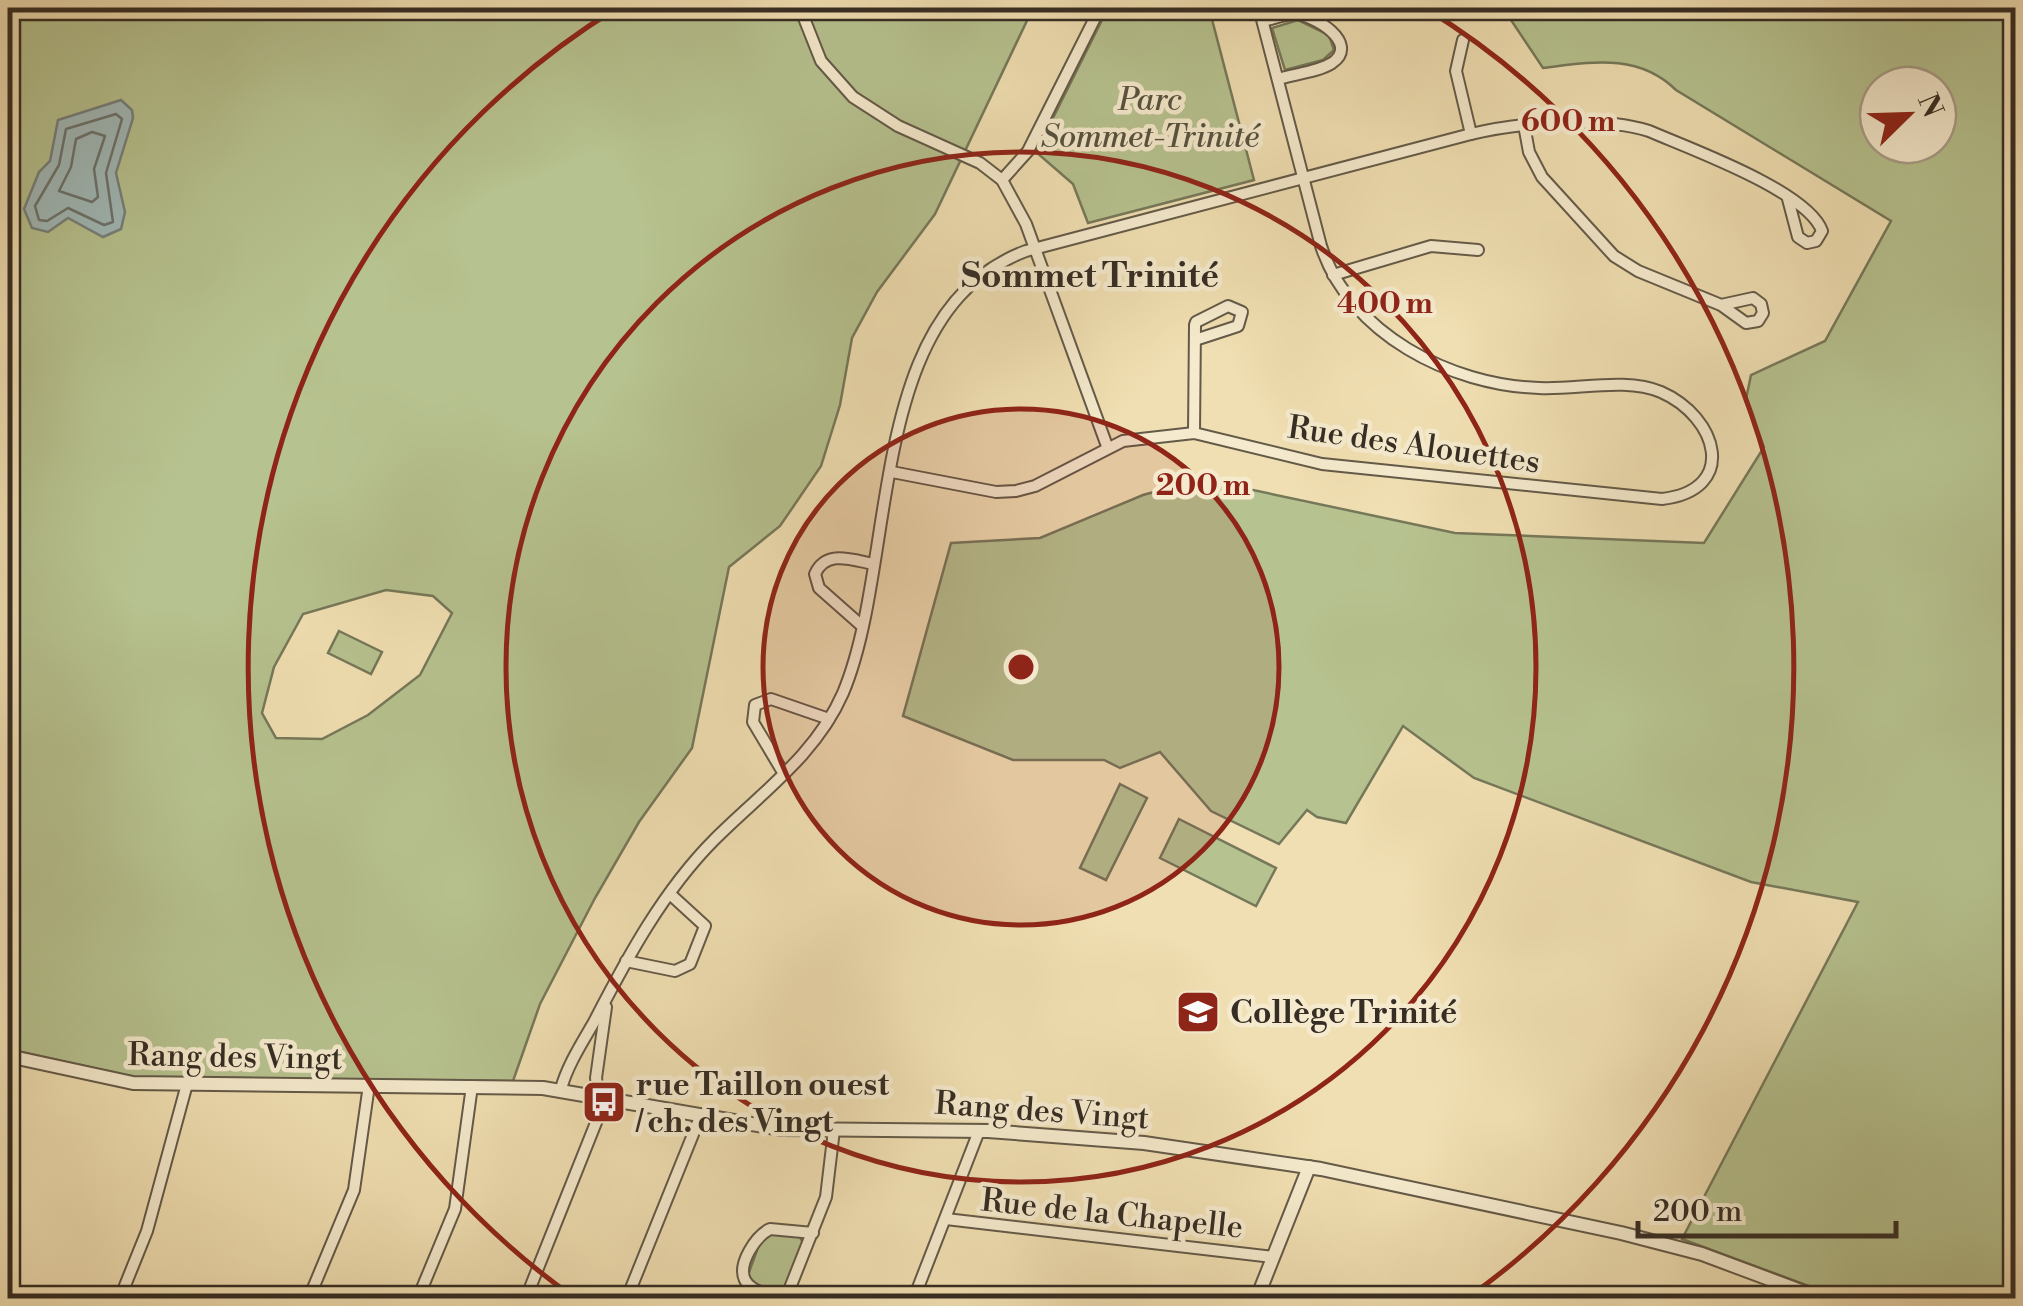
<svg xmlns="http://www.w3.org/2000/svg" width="2023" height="1306" font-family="'Libre Bodoni',serif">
	<rect width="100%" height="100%" fill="#f0dfb2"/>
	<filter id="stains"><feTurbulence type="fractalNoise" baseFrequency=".002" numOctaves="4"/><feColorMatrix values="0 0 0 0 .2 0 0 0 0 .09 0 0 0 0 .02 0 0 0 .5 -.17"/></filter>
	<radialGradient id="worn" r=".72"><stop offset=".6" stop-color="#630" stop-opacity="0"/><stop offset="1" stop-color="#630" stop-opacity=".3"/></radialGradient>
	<!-- green -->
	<g fill="#b6c28f" stroke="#76785a" stroke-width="2.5" fill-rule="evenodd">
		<path d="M8,8H1033L935,214L877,292L852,338L840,405L821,466L780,526L729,567L692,748L639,822L595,898L540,1004L513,1081L134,1077L8,1049ZM386,590L433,596L452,613L420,675L368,715L322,739L276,738L262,713L274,667L303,614Z"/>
		<polygon points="1108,8 1209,8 1254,180 1088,223 1073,184 1036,152"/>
		<path d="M1503,8H2015V1298H1841L1682,1239L1858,902L1751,882L1474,778L1403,726L1346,823L1317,817L1307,810L1279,844L1211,811L1160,752L1120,768L1104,760H1013L903,716L951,543L1040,538L1143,495L1201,479L1455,533L1704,543L1764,447L1746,399L1751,375L1825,341L1891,221L1676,90C1638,53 1592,62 1543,68ZM1878,85H1938V145H1878Z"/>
		<polygon points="1298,20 1329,35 1334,50 1323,60 1285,70 1272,28"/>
		<polygon points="339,631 382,652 371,674 328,653"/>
		<polygon points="1120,784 1147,798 1106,880 1080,868"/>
		<polygon points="1179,819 1276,868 1256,906 1160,858"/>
		<polygon points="774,1233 799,1235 803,1243 786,1285 777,1292 753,1283 748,1275 760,1242"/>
	</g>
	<!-- water -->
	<polygon fill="#a0b9b8" stroke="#76817d" stroke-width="2.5" points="121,100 132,110 133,118 116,173 125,212 121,229 103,237 68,218 48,232 32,228 24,209 39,172 50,161 58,120"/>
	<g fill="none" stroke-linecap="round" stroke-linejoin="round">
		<!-- shore -->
		<g stroke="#6b736e" stroke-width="2.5">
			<polygon points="116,114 122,119 106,173 113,222 104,225 68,208 47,221 39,220 35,206 59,165 66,129"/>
			<polygon points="92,132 105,136 94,169 98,197 92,202 59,191 71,167 76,139"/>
		</g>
		<defs>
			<g id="minor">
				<polyline points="800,8 821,61 853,97 898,126 980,163 1002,180 1026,224 1107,446"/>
				<path d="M1263,21C1273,19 1284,14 1294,14C1313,14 1361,43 1332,63C1318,72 1294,74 1278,79"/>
				<polyline points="1463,40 1456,71 1471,134"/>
				<polyline points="1524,125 1529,152 1542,177 1614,256 1638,271 1721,305 1746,323 1758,321 1763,313 1761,304 1753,298 1721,305"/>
				<polyline points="1002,180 1028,151 1100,8"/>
				<polyline points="1333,275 1431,246 1478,250"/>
				<polyline points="1194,433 1195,325 1196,322 1228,306 1242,312 1238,326 1195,340"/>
				<path d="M892,472L996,492L1016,491L1035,486L1123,441L1194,433L1322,464L1662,499C1739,490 1718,417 1661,392C1626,377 1577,390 1539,388C1450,385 1350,334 1321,246L1259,8"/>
				<path d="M862,626L819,588L815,574C826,549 852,560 874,564"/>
				<polyline points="784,774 753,722 755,705 771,699 829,719"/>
				<polyline points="626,961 675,971 690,964 705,926 670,894"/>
				<path d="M561,1089C567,1066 582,1043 594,1022C627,958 663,891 715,839C761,793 816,755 843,693C899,560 864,311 1026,251L1471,134C1520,122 1600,116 1649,131C1688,148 1808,191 1822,231L1816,241L1807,243L1798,237L1788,199"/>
				<polyline points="946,1219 1273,1257"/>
				<polyline points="120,1298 147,1231 187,1084"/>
				<polyline points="309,1298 354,1190 369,1085"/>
				<polyline points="418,1298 455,1209 472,1086"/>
				<polyline points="526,1298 601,1110 596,1078 606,1007"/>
				<polyline points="627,1298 700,1117"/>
				<path d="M774,1298C765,1295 750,1290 745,1280C737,1264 756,1236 770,1229L813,1233"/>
				<polyline points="786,1298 826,1197 834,1130"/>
				<polyline points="914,1298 979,1131"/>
			</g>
			<g id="tertiary">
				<polyline points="8,1056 133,1083 543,1088 781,1129 988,1131 1144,1143 1321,1169 1621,1233 1702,1254 1820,1298"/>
				<polyline points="1257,1298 1309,1167"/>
			</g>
		</defs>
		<!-- minor casing -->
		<use href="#minor" stroke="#645a48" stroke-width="14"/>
		<!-- tertiary casing -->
		<use href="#tertiary" stroke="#645a48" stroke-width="16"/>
		<!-- minor -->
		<use href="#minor" stroke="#f5eacd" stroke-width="10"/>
		<!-- tertiary -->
		<use href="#tertiary" stroke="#f5eacd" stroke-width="12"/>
	</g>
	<!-- distance rings -->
	<circle cx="1021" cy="667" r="258" fill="#8f2418" fill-opacity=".12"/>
	<g fill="none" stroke="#8f2418" stroke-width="5">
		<circle cx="1021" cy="667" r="258"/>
		<circle cx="1021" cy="667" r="515"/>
		<path d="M572 1296A773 773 0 0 1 617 8M1425 8A773 773 0 0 1 1470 1296"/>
	</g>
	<!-- icons -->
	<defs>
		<symbol id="school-square" viewBox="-11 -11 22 22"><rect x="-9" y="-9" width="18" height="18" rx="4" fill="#8f2418" stroke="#f5eacd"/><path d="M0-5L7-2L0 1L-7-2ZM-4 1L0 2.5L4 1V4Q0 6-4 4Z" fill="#fff"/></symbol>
		<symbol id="bus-square" viewBox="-11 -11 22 22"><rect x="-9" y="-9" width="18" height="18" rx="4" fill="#8f2418" stroke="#f5eacd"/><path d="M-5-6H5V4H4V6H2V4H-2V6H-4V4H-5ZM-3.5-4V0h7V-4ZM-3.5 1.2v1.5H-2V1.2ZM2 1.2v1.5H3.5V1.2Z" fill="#fff"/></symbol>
	</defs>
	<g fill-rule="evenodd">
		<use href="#school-square" x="1173" y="987" width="50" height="50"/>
		<use href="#bus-square" x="579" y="1077" width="50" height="50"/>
	</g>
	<g text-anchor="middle" stroke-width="9" stroke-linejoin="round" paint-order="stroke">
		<!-- park labels -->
		<g font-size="32" font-style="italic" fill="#56523f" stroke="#f5eacd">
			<text x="1150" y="110">Parc<tspan x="1150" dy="37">Sommet-Trinité</tspan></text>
		</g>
		<!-- street labels -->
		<g font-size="32" fill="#362d24" stroke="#f5eacd">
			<text transform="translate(1414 444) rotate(8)" y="11">Rue des Alouettes</text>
			<text transform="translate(235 1056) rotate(1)" y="11">Rang des Vingt</text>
			<text transform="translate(1042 1110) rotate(4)" y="11">Rang des Vingt</text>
			<text transform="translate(1112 1213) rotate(6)" y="11">Rue de la Chapelle</text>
		</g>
		<!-- poi labels -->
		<g font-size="32" font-weight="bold" fill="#362d24" stroke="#f5eacd" text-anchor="start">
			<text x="1230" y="1023">Collège Trinité</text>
			<text x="636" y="1095">rue Taillon ouest<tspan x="636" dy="37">/ ch. des Vingt</tspan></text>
		</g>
		<!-- neighbourhood labels -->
		<g font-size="35" font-weight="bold" fill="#362d24" stroke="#f5eacd">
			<text x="1090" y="287">Sommet Trinité</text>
		</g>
	</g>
	<circle cx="1021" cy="667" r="15" fill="#8f2418" stroke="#f5eacd" stroke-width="5"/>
	<g font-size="30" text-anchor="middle" font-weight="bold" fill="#8f2418" stroke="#f5eacd" stroke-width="9" stroke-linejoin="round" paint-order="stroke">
		<text x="1568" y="131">600 m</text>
		<text x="1385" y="313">400 m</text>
		<text x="1203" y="495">200 m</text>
	</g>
	<!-- margin -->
	<rect width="2023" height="1306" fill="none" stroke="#f0dfb2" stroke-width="40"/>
	<rect x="10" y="10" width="2003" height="1286" fill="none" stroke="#362d24" stroke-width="5"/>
	<rect x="20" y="20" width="1983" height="1266" fill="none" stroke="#362d24" stroke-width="2.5"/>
	<!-- north arrow -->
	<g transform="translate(1908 115) rotate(67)"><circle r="48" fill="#f5eacd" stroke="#a99e89" stroke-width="2.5"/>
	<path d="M0-8L18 38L0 25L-18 38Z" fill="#8f2418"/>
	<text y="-15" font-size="28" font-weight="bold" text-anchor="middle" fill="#362d24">N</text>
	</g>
	<!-- scale -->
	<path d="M1638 1221v15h258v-15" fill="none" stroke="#362d24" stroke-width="5"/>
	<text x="1653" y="1221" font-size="30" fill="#362d24" stroke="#f5eacd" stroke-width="8" paint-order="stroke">200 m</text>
	<rect width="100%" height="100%" filter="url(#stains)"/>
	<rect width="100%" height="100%" fill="url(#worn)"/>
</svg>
